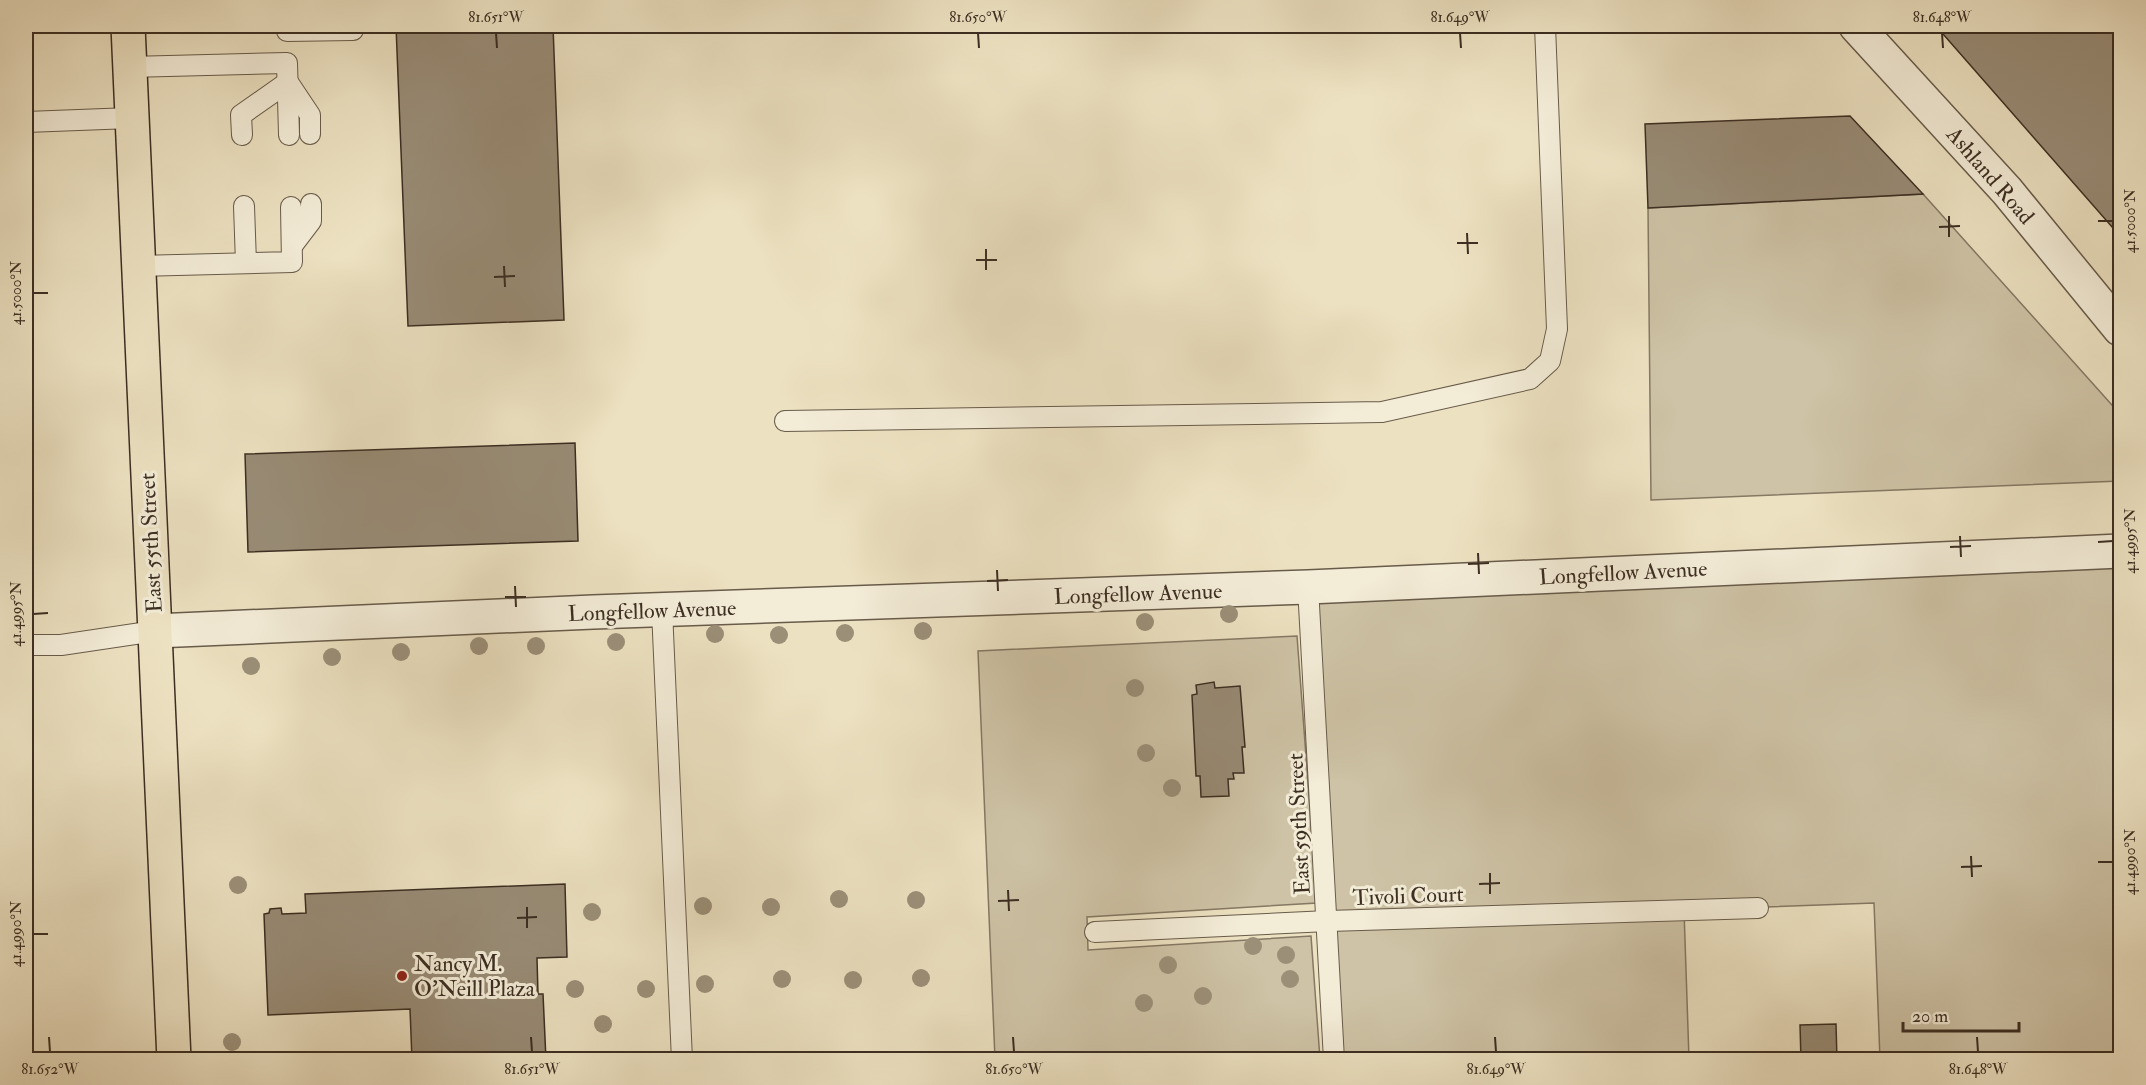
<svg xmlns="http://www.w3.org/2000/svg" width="2146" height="1085" font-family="'IM FELL Double Pica',serif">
	<rect width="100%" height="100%" fill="#ece1c1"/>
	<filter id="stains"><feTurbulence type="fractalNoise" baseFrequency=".00333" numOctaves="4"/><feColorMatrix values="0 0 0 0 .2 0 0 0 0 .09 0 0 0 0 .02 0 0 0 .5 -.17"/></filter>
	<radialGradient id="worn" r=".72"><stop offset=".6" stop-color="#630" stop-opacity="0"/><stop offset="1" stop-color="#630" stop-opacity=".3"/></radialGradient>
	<!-- green -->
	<g fill="#cec3a6" stroke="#857864" stroke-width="1.5">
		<polygon points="1923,194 2120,414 2120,481 1651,500 1648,208"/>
		<polygon points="2120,551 2120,1059 1880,1059 1874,903 1684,910 1689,1059 1333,1059 1308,587"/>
		<polygon points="1297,636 1317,903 1087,917 1088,950 1311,936 1320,1059 995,1059 978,651"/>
	</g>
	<!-- building -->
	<g fill="#988b75" stroke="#3c2e22" stroke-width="1.5">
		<polygon points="396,26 553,26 564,320 408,326"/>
		<polygon points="1936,26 2120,26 2120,236"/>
		<polygon points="1850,116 1923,194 1648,208 1645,124"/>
		<polygon points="575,443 578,541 248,552 245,454"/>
		<polygon points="1214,682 1215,688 1240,686 1245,747 1242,747 1244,773 1233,773 1234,779 1228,779 1229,796 1201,797 1200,776 1196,776 1192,695 1197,694 1196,685"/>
		<polygon points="565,884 567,957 537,958 538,994 543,994 546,1060 412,1060 410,1009 268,1015 264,914 269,913 270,909 281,908 282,914 306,913 305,894"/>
		<polygon points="1836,1024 1837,1060 1801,1060 1800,1025"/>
		<polygon points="1759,1052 1759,1059 1764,1060 1714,1060 1713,1055"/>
	</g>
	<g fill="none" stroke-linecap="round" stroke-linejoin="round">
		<defs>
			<g id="lane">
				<polyline points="287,31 353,30 353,26"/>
				<polyline points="129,67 287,63 289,135"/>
				<polyline points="26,122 131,118"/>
				<polyline points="242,135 241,115 288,82 310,115 310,134"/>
				<polyline points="244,206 246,263"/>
				<polyline points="292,246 311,221 311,204"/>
				<polyline points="138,266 292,262 291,207"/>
				<polyline points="785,421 1382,412 1530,379 1550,361 1557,329 1545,26"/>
				<polyline points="1308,587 1334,1060"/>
				<polyline points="662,610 682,1060"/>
				<polyline points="26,645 61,645 155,631"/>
				<polyline points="1095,932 1328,921 1758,908"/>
			</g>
			<g id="street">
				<polyline points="1856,26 2007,191 2120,329"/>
				<polyline points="155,631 593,612 1308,587 2120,551"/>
			</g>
			<polyline id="primary" points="128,26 174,1060"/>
		</defs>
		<!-- lane casing -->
		<use href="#lane" stroke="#685b4a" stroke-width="22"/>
		<!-- street casing -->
		<use href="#street" stroke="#685b4a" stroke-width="36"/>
		<!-- primary casing -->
		<use href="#primary" stroke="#3c2e22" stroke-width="36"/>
		<!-- lane -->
		<use href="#lane" stroke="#f3ecd7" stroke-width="20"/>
		<!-- street -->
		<use href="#street" stroke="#f3ecd7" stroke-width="33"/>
		<!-- primary -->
		<use href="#primary" stroke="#ece1c1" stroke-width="33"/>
	</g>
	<!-- trees -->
	<g fill="#9b8f78">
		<circle cx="1229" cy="614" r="9"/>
		<circle cx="1145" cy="622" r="9"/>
		<circle cx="923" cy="631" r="9"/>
		<circle cx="845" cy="633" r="9"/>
		<circle cx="715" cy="634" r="9"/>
		<circle cx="779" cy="635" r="9"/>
		<circle cx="616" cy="642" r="9"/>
		<circle cx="479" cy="646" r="9"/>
		<circle cx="536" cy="646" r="9"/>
		<circle cx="401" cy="652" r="9"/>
		<circle cx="332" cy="657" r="9"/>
		<circle cx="251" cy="666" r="9"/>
		<circle cx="1135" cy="688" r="9"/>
		<circle cx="1146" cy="753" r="9"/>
		<circle cx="1172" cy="788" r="9"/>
		<circle cx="238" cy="885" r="9"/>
		<circle cx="839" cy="899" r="9"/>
		<circle cx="916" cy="900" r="9"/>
		<circle cx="703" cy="906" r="9"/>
		<circle cx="771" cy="907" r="9"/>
		<circle cx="592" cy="912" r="9"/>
		<circle cx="1253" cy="946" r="9"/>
		<circle cx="1286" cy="955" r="9"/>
		<circle cx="1168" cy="965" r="9"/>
		<circle cx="921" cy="978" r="9"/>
		<circle cx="782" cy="979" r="9"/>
		<circle cx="1290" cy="979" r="9"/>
		<circle cx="853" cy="980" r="9"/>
		<circle cx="705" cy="984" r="9"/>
		<circle cx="575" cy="989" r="9"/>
		<circle cx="646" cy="989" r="9"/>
		<circle cx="1203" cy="996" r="9"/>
		<circle cx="1144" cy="1003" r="9"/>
		<circle cx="603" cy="1024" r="9"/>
		<circle cx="232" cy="1042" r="9"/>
	</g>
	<!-- ticks -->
	<path fill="none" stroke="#3c2e22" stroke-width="2" d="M496,33L497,48M978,33L979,48M1460,33L1461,48M1942,33L1943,48M1949,216V237M2098,221H2113M1939,227L1960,226M1467,233L1468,254M1457,243H1478M986,249V270M976,260H997M504,266L505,287M494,277L515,276M33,293H48M1960,536L1961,557M2098,542L2113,541M1950,547L1971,546M1478,553L1479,574M1468,564L1489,563M997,570L998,591M987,581L1008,580M515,586L516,607M505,597H526M33,614L48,613M1971,856L1972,877M2098,862H2113M1961,867L1982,866M1490,873V894M1479,884L1500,883M1008,890L1009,911M998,901L1019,900M527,907V928M517,918L537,917M33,934H48M49,1037L50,1052M531,1037L532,1052M1013,1037L1014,1052M1495,1037L1496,1052M1977,1037L1978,1052"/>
	<!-- markers -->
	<circle fill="#8f2418" stroke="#f3ecd7" stroke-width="2" cx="402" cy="976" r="6"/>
	<g text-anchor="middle" stroke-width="6" stroke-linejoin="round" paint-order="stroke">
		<!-- street labels -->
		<g font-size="22" fill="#3c2e22" stroke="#f3ecd7">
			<text transform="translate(1991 175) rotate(49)" y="8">Ashland Road</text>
			<text transform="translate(150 543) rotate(-93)" y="8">East 55th Street</text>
			<text transform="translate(1623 572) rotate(-3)" y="8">Longfellow Avenue</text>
			<text transform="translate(1138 593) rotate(-2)" y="8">Longfellow Avenue</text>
			<text transform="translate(652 610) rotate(-2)" y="8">Longfellow Avenue</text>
			<text transform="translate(1298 824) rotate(-93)" y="8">East 59th Street</text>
			<text transform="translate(1408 895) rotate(-2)" y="8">Tivoli Court</text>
		</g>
		<!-- poi labels -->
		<g font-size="22" fill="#3c2e22" stroke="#f3ecd7" text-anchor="start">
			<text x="414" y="971">Nancy M.<tspan x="414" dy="25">O'Neill Plaza</tspan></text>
		</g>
	</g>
	<!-- margin -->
	<rect width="2146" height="1085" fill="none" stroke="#ece1c1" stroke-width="66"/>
	<!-- scale -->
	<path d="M1903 1022v9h116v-9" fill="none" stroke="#3c2e22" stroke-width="3"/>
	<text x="1912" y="1022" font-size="18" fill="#3c2e22" stroke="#f3ecd7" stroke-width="4.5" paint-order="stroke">20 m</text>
	<rect x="33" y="33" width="2080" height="1019" fill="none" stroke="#3c2e22" stroke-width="2"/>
	<g font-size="15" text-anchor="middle" fill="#3c2e22">
		<text x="496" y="22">81.651°W</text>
		<text x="978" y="22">81.650°W</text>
		<text x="1460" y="22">81.649°W</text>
		<text x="1942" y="22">81.648°W</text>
		<text transform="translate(2130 221) rotate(-90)" y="5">41.5000°N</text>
		<text transform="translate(16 293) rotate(-90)" y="5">41.5000°N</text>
		<text transform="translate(2130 541) rotate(-90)" y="5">41.4995°N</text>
		<text transform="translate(16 614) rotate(-90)" y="5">41.4995°N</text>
		<text transform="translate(2130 862) rotate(-90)" y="5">41.4990°N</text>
		<text transform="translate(16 934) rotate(-90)" y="5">41.4990°N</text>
		<text x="50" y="1074">81.652°W</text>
		<text x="532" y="1074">81.651°W</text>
		<text x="1014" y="1074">81.650°W</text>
		<text x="1496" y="1074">81.649°W</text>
		<text x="1978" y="1074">81.648°W</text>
	</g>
	<rect width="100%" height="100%" filter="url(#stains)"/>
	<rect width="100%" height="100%" fill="url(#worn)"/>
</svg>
